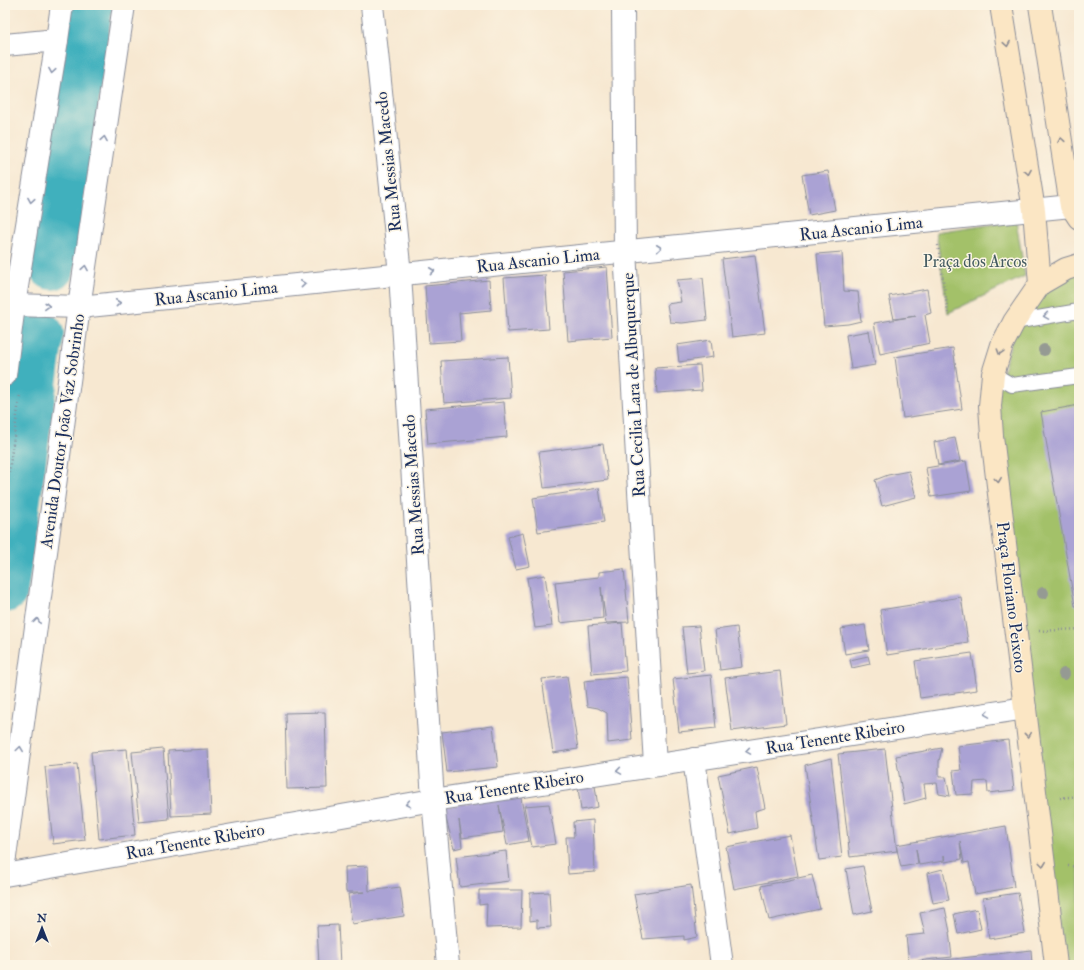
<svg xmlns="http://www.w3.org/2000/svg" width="1084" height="970" font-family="'IM FELL Double Pica',serif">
	<rect width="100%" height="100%" fill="#fcf5e5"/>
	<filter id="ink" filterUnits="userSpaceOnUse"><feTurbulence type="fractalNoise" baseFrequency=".025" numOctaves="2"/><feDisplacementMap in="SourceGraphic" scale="8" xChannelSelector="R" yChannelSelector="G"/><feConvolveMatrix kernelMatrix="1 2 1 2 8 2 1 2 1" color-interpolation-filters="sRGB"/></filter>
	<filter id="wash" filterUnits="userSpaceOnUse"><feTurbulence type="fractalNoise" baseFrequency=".012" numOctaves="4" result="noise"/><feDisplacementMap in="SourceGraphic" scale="16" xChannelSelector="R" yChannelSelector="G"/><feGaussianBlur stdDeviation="0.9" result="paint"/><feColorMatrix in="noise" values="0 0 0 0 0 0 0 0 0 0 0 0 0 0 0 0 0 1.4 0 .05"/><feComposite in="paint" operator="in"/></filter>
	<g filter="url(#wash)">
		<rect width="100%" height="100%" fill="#f7e8d1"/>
		<!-- green -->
		<g fill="#a3c169" stroke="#5f7864">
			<polygon points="1016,220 1025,276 948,313 936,232"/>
			<polygon points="1079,269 1079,309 1018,319 1042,286"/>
			<polygon points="1079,314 1079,965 1059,965 993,408 1016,324"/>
		</g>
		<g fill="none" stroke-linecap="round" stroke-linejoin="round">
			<!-- river -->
			<g stroke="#41b0bd" stroke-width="46">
				<polyline points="52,267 90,5"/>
				<polyline points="5,590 41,334"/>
			</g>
		</g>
		<g id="blocks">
			<!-- building -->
			<g fill="#aaa2d4">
				<polygon points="828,171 835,210 809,215 802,175"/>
				<polygon points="842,252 844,291 858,292 861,321 848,324 824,326 817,254"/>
				<polygon points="755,255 765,333 732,337 722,259"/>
				<polygon points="607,267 612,337 568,341 563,271"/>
				<polygon points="545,275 549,329 508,332 504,278"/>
				<polygon points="703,278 707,320 682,323 670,322 667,304 681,302 677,280"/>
				<polygon points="489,280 491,310 459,313 461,341 429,343 425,286"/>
				<polygon points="927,289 931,313 925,315 930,343 880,354 874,323 916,316 894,319 889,296"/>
				<polygon points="869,331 875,365 851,369 846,335"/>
				<polygon points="711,340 713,357 679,362 677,345"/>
				<polygon points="953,348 962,409 903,418 895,357"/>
				<polygon points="508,357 511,398 444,403 441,361"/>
				<polygon points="700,365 702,390 657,393 655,368"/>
				<polygon points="504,402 507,437 428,444 425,409"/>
				<polygon points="1079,405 1079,606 1075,606 1041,412"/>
				<polygon points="955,438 960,461 938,465 934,442"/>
				<polygon points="603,444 608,480 544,488 539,452"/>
				<polygon points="966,461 971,491 931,497 926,468"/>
				<polygon points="909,471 916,497 882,506 875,480 888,475"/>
				<polygon points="599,488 604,522 538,532 533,498"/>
				<polygon points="523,533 530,566 516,569 508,537"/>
				<polygon points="624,569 629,622 606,623 601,587 603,618 560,623 555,582 599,577 599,572"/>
				<polygon points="545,575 552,626 535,628 527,578"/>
				<polygon points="961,597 968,642 887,655 880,610"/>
				<polygon points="622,623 626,671 592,674 588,626"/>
				<polygon points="865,625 869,650 845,654 841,629"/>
				<polygon points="699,626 704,671 687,673 682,627"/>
				<polygon points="737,627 742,667 720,670 715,630"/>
				<polygon points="972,653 977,690 920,698 915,661"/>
				<polygon points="868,656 870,664 852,668 850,660"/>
				<polygon points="780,671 786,724 732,731 725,678"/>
				<polygon points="711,675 716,728 679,732 673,679"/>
				<polygon points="567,676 578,749 553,753 542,679"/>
				<polygon points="627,677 632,740 608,743 607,713 598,708 587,706 584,681"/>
				<polygon points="325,712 327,788 287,789 285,713"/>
				<polygon points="493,726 498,767 447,772 442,732"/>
				<polygon points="1008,740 1014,790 988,793 987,781 974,782 973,794 956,795 953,771 961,770 958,746"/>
				<polygon points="942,748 939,761 939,777 946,777 950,796 939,794 937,783 924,784 926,798 904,804 896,756"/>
				<polygon points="127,749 135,835 99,839 91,752"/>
				<polygon points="163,749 169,819 139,822 132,752"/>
				<polygon points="208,749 211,814 171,816 168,751"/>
				<polygon points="885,749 897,851 850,857 838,754"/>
				<polygon points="831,758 842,857 819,860 805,765"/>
				<polygon points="77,764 85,840 53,844 45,767"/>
				<polygon points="757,767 765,808 755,811 757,828 730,834 718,775"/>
				<polygon points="595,786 598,807 581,810 578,788"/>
				<polygon points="520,793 529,841 507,845 499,805 503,832 462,838 459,820 462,847 454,849 443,807"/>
				<polygon points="549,804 556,844 532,847 524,806"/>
				<polygon points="593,820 595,872 568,874 566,837 574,837 573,822"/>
				<polygon points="1006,826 1014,887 975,894 969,862 964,863 960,841 962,859 945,862 944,855 944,861 919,865 916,849 918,864 901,867 896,845"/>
				<polygon points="790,835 798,876 734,889 726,847"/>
				<polygon points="506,851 509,881 460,887 456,857"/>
				<polygon points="368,866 369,891 400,887 404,916 352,924 348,894 365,892 346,892 345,867"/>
				<polygon points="863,866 872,911 854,915 846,869"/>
				<polygon points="943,869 949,900 933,903 927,873"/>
				<polygon points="812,875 820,909 769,920 761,886"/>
				<polygon points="691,885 697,937 684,940 684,936 643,939 634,894"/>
				<polygon points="479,890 522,890 521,927 486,928 487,904 479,905"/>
				<polygon points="549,892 551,927 537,928 537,920 530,921 530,893"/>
				<polygon points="1018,893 1025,933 989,939 983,898"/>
				<polygon points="945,908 950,932 949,932 952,957 909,962 906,936 925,934 920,913"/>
				<polygon points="977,909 981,929 958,934 954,914"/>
				<polygon points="338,925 340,965 319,965 317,926"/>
				<polygon points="1031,950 1032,965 920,965 919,963"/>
			</g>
		</g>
	</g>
	<g filter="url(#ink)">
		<use href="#blocks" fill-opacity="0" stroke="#898c98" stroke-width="1"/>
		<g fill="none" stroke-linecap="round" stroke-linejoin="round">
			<defs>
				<g id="service">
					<polyline points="1014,322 1079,311"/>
					<polyline points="993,374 1012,385 1079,376"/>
				</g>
				<g id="minor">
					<polyline points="372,5 400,274 433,800 448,965"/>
					<polyline points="623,5 625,251 655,765"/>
					<polyline points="5,45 57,40"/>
					<polyline points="694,759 722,965"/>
					<polyline points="5,875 433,800 1025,708"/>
				</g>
				<g id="tertiary">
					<polyline points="5,306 14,305 79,307 1071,206"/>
					<polyline points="5,375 14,305 57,40 62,5"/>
					<polyline points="5,857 79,307 124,5"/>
				</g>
				<g id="secondary">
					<polyline points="1001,5 1034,210 1040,284"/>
					<polyline points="1040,5 1071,206 1079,218"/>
					<path d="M1056,965C1034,789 1014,612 992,436L990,406L993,374L1002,345L1014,322L1040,284L1066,269L1079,265"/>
				</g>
			</defs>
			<!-- service casing -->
			<use href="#service" stroke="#898c98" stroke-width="16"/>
			<!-- minor casing -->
			<use href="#minor" stroke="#898c98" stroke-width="24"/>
			<!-- tertiary casing -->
			<use href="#tertiary" stroke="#898c98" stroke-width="24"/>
			<!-- secondary casing -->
			<use href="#secondary" stroke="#898c98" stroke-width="24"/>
			<!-- path -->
			<g stroke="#898c98" stroke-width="2.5" stroke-dasharray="1 3" stroke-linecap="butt">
				<polyline points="938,245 948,313"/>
				<polyline points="5,500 20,394"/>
				<polyline points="1039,631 1079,629"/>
				<polyline points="1060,798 1079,796"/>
				<polyline points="1068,866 1079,867"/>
			</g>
			<!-- service -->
			<use href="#service" stroke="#fff" stroke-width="14"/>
			<!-- minor -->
			<use href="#minor" stroke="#fff" stroke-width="22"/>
			<!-- tertiary -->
			<use href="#tertiary" stroke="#fff" stroke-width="22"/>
			<!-- secondary -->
			<use href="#secondary" stroke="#fbe6c4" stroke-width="22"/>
		</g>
		<!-- trees -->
		<g fill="#959a93">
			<circle cx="1044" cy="350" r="6"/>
			<circle cx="1043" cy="593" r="6"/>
			<circle cx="1064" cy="674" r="6"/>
		</g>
		<!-- one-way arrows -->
		<defs><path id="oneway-chevron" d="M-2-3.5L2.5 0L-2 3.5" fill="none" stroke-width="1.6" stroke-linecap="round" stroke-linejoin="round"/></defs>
		<g stroke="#8b8a91">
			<use href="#oneway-chevron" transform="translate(1007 44) rotate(81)"/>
			<use href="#oneway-chevron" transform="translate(1061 140) rotate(-99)"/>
			<use href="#oneway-chevron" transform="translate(1028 172) rotate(81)"/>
			<use href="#oneway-chevron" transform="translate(1000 352) rotate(107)"/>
			<use href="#oneway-chevron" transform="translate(998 480) rotate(83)"/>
			<use href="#oneway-chevron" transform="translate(1028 735) rotate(84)"/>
			<use href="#oneway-chevron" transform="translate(1043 864) rotate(83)"/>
		</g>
		<g stroke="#8d97ae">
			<use href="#oneway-chevron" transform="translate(52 71) rotate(99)"/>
			<use href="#oneway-chevron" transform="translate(104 139) rotate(-81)"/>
			<use href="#oneway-chevron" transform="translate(31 200) rotate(99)"/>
			<use href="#oneway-chevron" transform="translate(659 248) rotate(-6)"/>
			<use href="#oneway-chevron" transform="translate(85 268) rotate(-81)"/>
			<use href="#oneway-chevron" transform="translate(432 271) rotate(-6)"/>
			<use href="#oneway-chevron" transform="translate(303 284) rotate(-6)"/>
			<use href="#oneway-chevron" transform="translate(118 303) rotate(-6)"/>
			<use href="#oneway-chevron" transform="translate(47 306) rotate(2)"/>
			<use href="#oneway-chevron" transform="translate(1046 316) rotate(171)"/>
			<use href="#oneway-chevron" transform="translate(37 621) rotate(-82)"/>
			<use href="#oneway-chevron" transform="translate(987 714) rotate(171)"/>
			<use href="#oneway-chevron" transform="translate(20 749) rotate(-82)"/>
			<use href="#oneway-chevron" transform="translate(748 751) rotate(171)"/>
			<use href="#oneway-chevron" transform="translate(619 771) rotate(171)"/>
			<use href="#oneway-chevron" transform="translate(408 804) rotate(170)"/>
		</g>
	</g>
	<g text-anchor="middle" stroke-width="3" stroke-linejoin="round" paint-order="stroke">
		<!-- street labels -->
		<g font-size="17" fill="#1b2f5e" stroke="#fcf5e5">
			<text transform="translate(388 162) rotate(-96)" y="6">Rua Messias Macedo</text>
			<text transform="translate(861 228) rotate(-6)" y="6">Rua Ascanio Lima</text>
			<text transform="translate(538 260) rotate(-6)" y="6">Rua Ascanio Lima</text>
			<text transform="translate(216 293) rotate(-6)" y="6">Rua Ascanio Lima</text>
			<text transform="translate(633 385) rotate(-93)" y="6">Rua Cecilia Lara de Albuquerque</text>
			<text transform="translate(62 431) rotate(-82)" y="6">Avenida Doutor João Vaz Sobrinho</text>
			<text transform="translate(413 485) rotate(-94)" y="6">Rua Messias Macedo</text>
			<text transform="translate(1012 597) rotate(83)" y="6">Praça Floriano Peixoto</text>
			<text transform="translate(835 737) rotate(-9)" y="6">Rua Tenente Ribeiro</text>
			<text transform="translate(514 787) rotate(-9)" y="6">Rua Tenente Ribeiro</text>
			<text transform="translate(195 841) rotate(-10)" y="6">Rua Tenente Ribeiro</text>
		</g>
		<!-- park labels -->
		<g font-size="17" fill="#445b61" stroke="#fcf5e5">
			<text x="975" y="267">Praça dos Arcos</text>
		</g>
	</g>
	<!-- margin -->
	<rect width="1084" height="970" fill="none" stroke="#fcf5e5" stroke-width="20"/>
	<!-- north arrow -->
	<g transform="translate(42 928)" stroke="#fcf5e5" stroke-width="3" paint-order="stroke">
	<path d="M0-3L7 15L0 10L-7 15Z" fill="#1b2f5e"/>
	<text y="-6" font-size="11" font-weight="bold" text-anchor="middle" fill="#1b2f5e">N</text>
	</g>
</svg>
